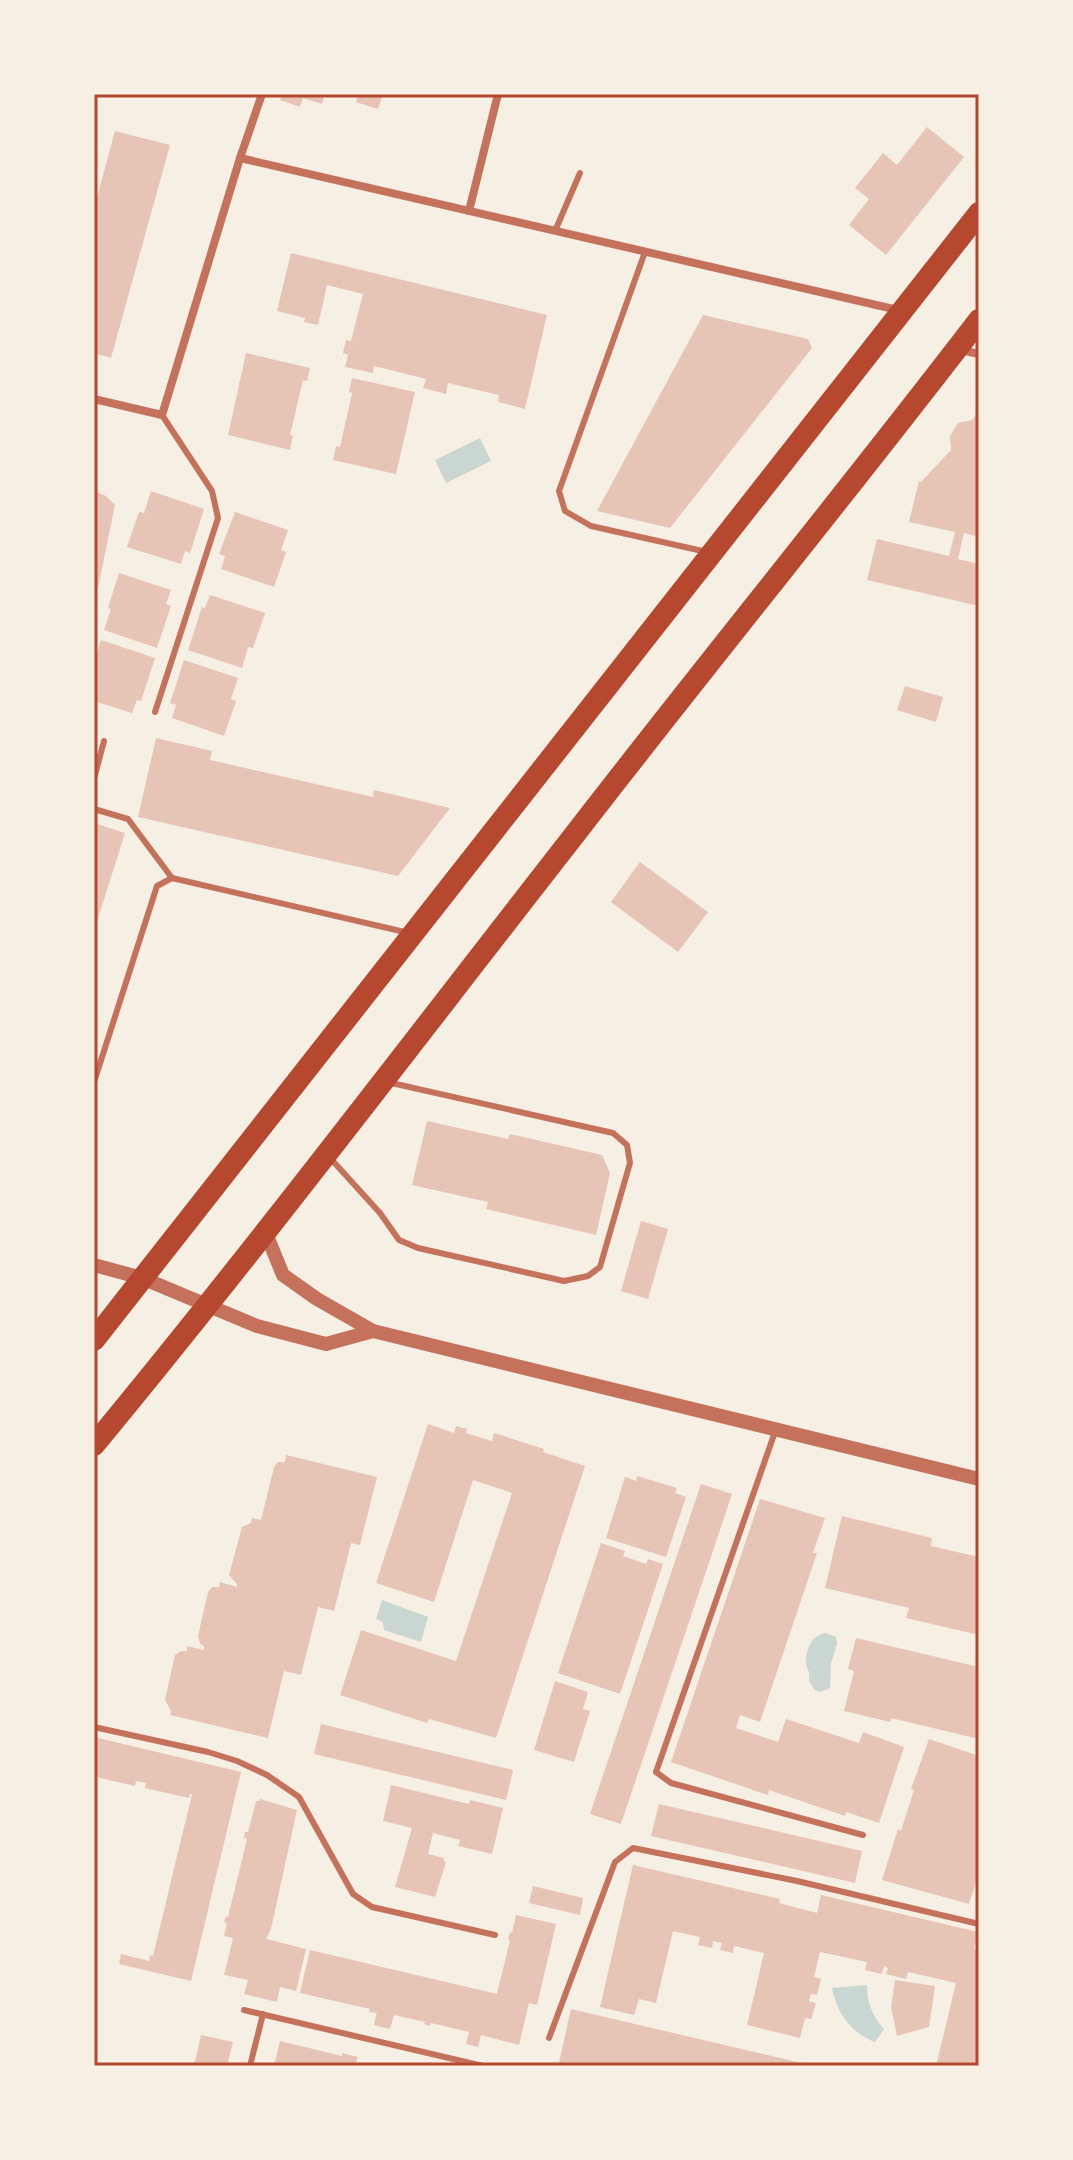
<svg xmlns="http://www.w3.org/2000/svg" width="1073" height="2160" font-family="'PT Sans',sans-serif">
	<rect width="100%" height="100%" fill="#f6efe4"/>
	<!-- water -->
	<g fill="#c9d6d2">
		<polygon points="480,438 491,461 446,483 435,460"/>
		<polygon points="382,1600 428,1617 421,1642 384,1630 383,1622 376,1619"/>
		<path d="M826,1633L836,1637L837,1644L831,1663L830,1688L820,1692L815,1690L809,1681V1672C802,1659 808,1635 826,1633Z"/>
		<path d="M867,1985C867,2002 872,2016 884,2029L875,2042C851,2033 837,2013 832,1988Z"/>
	</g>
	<!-- building -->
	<g fill="#e6c5b7">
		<polygon points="282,94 325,94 322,104 303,98 300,107 280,100"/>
		<polygon points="359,94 383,94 378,109 356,102"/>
		<polygon points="927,127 964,157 886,255 849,225 869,199 855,188 883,153 897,165"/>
		<polygon points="115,131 170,145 111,358 94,353 94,208"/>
		<polygon points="291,253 547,315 525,409 498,402 499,395 448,383 446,394 423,388 426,379 374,366 373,373 345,367 348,355 343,353 346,340 351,341 363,294 327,285 318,325 304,322 305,318 277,311"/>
		<polygon points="703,315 808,339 812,348 670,528 597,511"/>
		<polygon points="246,353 310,368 307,381 303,380 290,435 293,436 290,450 228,435"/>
		<polygon points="352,378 415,392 396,474 333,460 336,446 340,447 352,393 349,392"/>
		<polygon points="979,410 979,537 964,533 958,559 979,564 979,606 867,580 877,539 949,556 955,532 909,522 919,481 921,482 951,450 950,436 958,423 972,420"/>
		<polygon points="151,491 204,509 190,553 185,551 181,564 127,547 139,512 144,513"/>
		<polygon points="97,492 106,496 115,505 98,588 94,587 94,493"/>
		<polygon points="235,512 288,530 281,550 286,552 274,587 221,569 225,556 219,554"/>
		<polygon points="119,573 171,590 166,604 171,606 157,648 104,630 111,609 108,608"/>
		<polygon points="210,595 265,613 253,648 248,647 242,668 188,650 202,607 205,608"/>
		<polygon points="101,640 155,658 141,701 137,700 132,713 94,701 94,661"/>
		<polygon points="184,660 238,678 231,699 236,701 224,736 172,718 176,705 170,703"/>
		<polygon points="905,686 943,697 936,722 897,710"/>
		<polygon points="156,738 212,751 210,760 373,797 374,790 450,808 398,876 138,817"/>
		<polygon points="94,823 125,833 95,928 94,928"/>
		<polygon points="640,862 708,912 678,952 611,902"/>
		<polygon points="427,1121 508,1139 510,1134 602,1155 610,1173 596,1235 486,1209 488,1202 412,1185"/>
		<polygon points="641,1221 668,1229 648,1299 621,1291"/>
		<polygon points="428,1424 454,1433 456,1426 467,1429 466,1433 492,1441 494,1433 544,1449 543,1452 585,1466 496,1738 429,1719 427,1723 340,1695 361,1630 456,1661 512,1493 473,1480 434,1602 376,1583"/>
		<polygon points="286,1455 377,1477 360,1545 351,1543 334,1611 318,1607 301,1675 284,1671 268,1738 170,1715 171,1711 165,1700 175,1655 181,1651 187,1651 187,1646 204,1650 204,1646 200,1644 198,1636 208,1592 212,1587 219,1587 220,1582 237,1587 237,1584 229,1575 242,1527 251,1523 252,1518 261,1520 274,1467 278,1462 285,1462"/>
		<polygon points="637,1476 677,1488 675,1493 686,1497 666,1557 606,1538 625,1477 636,1481"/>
		<polygon points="701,1484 732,1494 621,1824 590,1814"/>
		<polygon points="760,1499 825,1518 813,1553 817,1553 760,1722 740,1715 736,1728 778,1742 786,1719 859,1743 863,1732 904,1747 879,1823 846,1812 845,1816 769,1790 768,1795 671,1762"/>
		<polygon points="842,1516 932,1538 931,1546 979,1557 979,1635 906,1618 909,1608 825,1588"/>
		<polygon points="601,1543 625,1551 623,1556 646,1564 648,1559 663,1564 620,1694 558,1673"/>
		<polygon points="856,1638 979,1667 979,1739 891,1718 890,1722 844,1711 854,1671 848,1669"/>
		<polygon points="555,1681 588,1692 583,1709 590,1711 574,1762 534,1750"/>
		<polygon points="321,1724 513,1770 506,1800 314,1754"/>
		<polygon points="94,1737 241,1772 191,1981 119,1964 121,1954 149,1961 150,1955 153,1956 192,1794 190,1794 189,1798 145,1788 146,1783 136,1781 135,1786 96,1777"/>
		<polygon points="929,1739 979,1756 979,1873 969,1904 882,1880 898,1829 901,1831 914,1790 911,1789"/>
		<polygon points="391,1785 469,1804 470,1800 503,1808 492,1854 458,1846 460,1840 433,1833 428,1854 444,1858 443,1861 446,1862 435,1897 395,1887 412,1828 383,1821"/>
		<polygon points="260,1799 297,1810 271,1929 266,1939 306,1949 296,1991 280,1987 277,2002 244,1994 248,1980 224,1975 233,1938 224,1936 227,1923 224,1922 226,1916 228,1917 247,1839 244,1838 245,1832 248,1832 256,1801 259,1801"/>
		<polygon points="659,1804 862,1851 855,1883 651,1836"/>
		<polygon points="633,1865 780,1899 779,1903 817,1913 821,1895 978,1932 974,1949 979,1950 979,2066 936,2066 956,1983 908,1972 906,1979 886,1974 888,1968 884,1966 882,1974 865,1970 867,1962 820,1952 814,1977 821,1979 817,1995 811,1994 809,2001 816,2003 811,2019 805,2018 800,2038 747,2025 764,1953 734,1946 733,1953 720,1950 722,1943 713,1941 712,1948 698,1945 700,1937 673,1931 656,2003 639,1999 634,2015 600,2007"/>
		<polygon points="533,1886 583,1898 580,1915 529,1903"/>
		<polygon points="516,1915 556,1924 537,2005 529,2003 519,2045 481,2035 478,2047 466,2044 469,2032 431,2023 430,2026 424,2024 425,2022 394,2015 390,2029 374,2025 377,2011 376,2013 369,2012 370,2009 300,1993 310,1950 497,1994 510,1940 508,1939 510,1932 512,1933"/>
		<polygon points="895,1980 935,1986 929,2027 897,2036 891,2007"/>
		<polygon points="571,2009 810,2065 810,2066 574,2066 559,2063"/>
		<polygon points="201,2035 233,2042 227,2066 194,2066"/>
		<polygon points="280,2041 342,2056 342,2053 358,2057 355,2066 274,2066"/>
	</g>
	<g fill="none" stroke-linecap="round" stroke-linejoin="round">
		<!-- service -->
		<g stroke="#c5725c" stroke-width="6">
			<polyline points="555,231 580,173"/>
			<polyline points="645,252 559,491 565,511 591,526 707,552"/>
			<polyline points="155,712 218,518 212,491 162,415"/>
			<polyline points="94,779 104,741"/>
			<polyline points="94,809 128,819 172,878"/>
			<polyline points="94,1082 157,886 172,878 409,933"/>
			<polyline points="331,1159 380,1213 399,1240 418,1248 564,1281 588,1276 600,1267 630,1163 627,1145 613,1133 387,1082"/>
			<polyline points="776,1429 656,1772 671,1783 863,1835"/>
			<polyline points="94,1727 208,1752 237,1761 267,1775 299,1797 353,1894 372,1907 495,1935"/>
			<polyline points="244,2010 483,2066"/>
			<polyline points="549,2038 615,1862 633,1848 797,1881 979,1924"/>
			<polyline points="250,2066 263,2014"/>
		</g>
		<!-- minor -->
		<g stroke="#c5725c" stroke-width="8">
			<polyline points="240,158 898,310"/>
			<polyline points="469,211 498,94"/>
			<polyline points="961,350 979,354"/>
			<polyline points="94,399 162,415 240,158 262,94"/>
		</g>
		<!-- tertiary -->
		<g stroke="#c5725c" stroke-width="14">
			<polyline points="265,1231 283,1275 317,1299 373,1331"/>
			<polyline points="94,1265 142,1278 257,1326 326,1344 373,1331 979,1479"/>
		</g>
		<!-- trunk -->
		<g stroke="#b5482f" stroke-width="22">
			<polyline points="94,1340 979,213"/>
			<path d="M94,1445C260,1244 418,1035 579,829C711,658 848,491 979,320"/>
		</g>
	</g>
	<!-- border -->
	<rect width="1073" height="2160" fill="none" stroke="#f6efe4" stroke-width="192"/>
	<rect x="96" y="96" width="881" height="1968" fill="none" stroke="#b5482f" stroke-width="3"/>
</svg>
